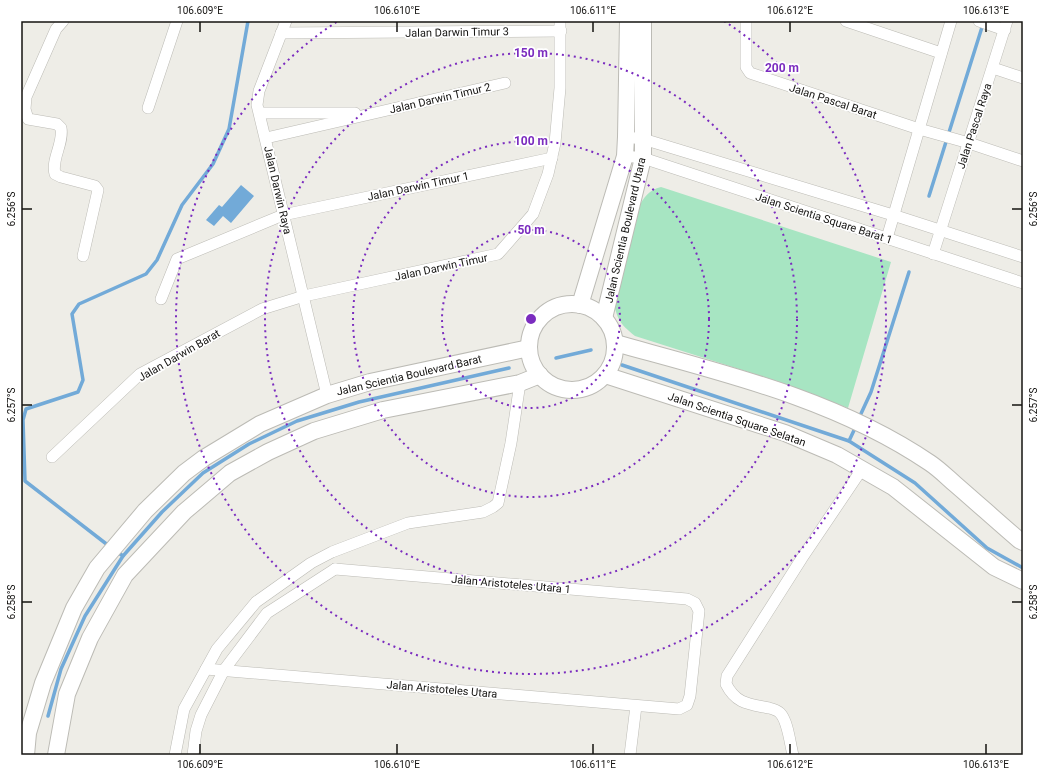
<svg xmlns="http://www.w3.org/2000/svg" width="1044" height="776" font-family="Roboto,sans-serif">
	<rect width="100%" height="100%" fill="#eeede7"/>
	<!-- green -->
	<path fill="#a7e5c2" d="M661,187L891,262L848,408L777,381L635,336C619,323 618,320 613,301L638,208C644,197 649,190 661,187Z"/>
	<!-- water -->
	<polygon fill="#72aad8" points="241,185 254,196 231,223 223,216 214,226 206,220 219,205 222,207"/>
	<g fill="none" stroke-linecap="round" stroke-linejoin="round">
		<!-- stream -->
		<g stroke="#72aad8" stroke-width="3.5">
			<polyline points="929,196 983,24"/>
			<polyline points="556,358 591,350"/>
			<polyline points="622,365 849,441 915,483 987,548 1023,568"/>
			<polyline points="859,418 871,392 909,272"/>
			<polyline points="849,441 856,426"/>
			<polyline points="109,546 25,481 23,420 26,409 78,392 83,380 72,314 79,304 146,274 157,260 182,205 213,164 229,129 248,21"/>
			<polyline points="116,551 123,556"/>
			<polyline points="48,716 61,669 85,616 123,556 162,512 203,473 249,444 297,421 359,402 509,368"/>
		</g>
		<defs>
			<g id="street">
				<path d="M63,21L56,29L26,97L25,109L28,119L57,124L61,128C64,143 51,159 55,174L61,177L95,186L98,190L83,256"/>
				<polyline points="286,21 259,91 257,105 327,395"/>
				<polyline points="746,21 746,67 750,73 919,129 969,143 1023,161"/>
				<polyline points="846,21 941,53"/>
				<polyline points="979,21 1005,30"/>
				<polyline points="281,33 561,31"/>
				<polyline points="993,68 1023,78"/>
				<polyline points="148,108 177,21"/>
				<polyline points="260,113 355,113"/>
				<polyline points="626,137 643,139 893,215 1023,257"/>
				<polyline points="266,138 505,83"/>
				<polyline points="625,156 643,158 1023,283"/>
				<polyline points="887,238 951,21"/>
				<polyline points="933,254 1007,21"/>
				<polyline points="161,299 177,259 283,215 552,158"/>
				<polyline points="52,457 140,374 262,309 304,296 498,254 533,214 548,174 555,143 560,88 560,21"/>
				<polyline points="206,669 679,709 687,705 690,696 699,611 695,603 687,599 335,569"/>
				<polyline points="175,755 184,709 217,649 256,602 311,563 332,552 408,523 483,512 493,507 498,503 511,443 520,383"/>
				<polyline points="193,755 196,731 201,715 224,670 267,613 335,569"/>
				<polyline points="630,755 636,706"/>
				<path d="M793,755C790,744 788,721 780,713C778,711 773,709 769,708C749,704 736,704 726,684L727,676L802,558L862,469"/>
			</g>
			<g id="secondary">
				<circle cx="572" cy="347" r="43"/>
				<polyline points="580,305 625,156 626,137 628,21"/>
				<polyline points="604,318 643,158 643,21"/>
				<path d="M615,343C723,373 836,399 930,463C939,469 947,477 955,484C977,503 998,522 1019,540L1023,542"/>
				<polyline points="605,375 785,433 837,455 893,487 994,567 1023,581"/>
				<polyline points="26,755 28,733 43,683 74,608 97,568 145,511 184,473 204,458 260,424 327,395 370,382 529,348"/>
				<polyline points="56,755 67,694 90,638 125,575 184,512 230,473 268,452 314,431 383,410 520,383 540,375"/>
			</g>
		</defs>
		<!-- street casing -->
		<use href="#street" stroke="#bcbbb5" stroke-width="12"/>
		<!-- secondary casing -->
		<use href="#secondary" stroke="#bcbbb5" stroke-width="18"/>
		<!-- street -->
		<use href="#street" stroke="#fff" stroke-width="11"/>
		<!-- secondary -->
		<use href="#secondary" stroke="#fff" stroke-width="16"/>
	</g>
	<!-- ticks -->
	<path fill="none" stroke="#141311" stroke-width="1.5" d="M200,22V32M397,22V32M593,22V32M790,22V32M986,22V32M22,209H32M1012,209H1022M22,405H32M1012,405H1022M22,602H32M1012,602H1022M200,744V754M397,744V754M593,744V754M790,744V754M986,744V754"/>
	<!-- distance rings -->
	<g fill="none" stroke="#7b2cbf" stroke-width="2" stroke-dasharray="2 4">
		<circle cx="531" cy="319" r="89"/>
		<circle cx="531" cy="319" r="178"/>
		<circle cx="531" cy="319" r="266"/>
		<path d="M724 21A355 355 0 1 1 338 21"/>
	</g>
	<g text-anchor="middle" stroke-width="3.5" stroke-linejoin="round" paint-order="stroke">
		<!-- street labels -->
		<g font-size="11" fill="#141311" stroke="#fff">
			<text transform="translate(457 32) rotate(-1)" y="4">Jalan Darwin Timur 3</text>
			<text transform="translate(440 98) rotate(-13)" y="4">Jalan Darwin Timur 2</text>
			<text transform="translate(833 101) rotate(18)" y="4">Jalan Pascal Barat</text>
			<text transform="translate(974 126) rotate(-72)" y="4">Jalan Pascal Raya</text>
			<text transform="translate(418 186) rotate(-12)" y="4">Jalan Darwin Timur 1</text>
			<text transform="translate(278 190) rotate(77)" y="4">Jalan Darwin Raya</text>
			<text transform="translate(824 218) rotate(18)" y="4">Jalan Scientia Square Barat 1</text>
			<text transform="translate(625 230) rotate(-77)" y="4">Jalan Scientia Boulevard Utara</text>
			<text transform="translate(441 267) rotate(-12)" y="4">Jalan Darwin Timur</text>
			<text transform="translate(179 355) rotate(-30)" y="4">Jalan Darwin Barat</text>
			<text transform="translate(409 375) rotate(-13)" y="4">Jalan Scientia Boulevard Barat</text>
			<text transform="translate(737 419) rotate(19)" y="4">Jalan Scientia Square Selatan</text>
			<text transform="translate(511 584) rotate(5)" y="4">Jalan Aristoteles Utara 1</text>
			<text transform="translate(442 689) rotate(5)" y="4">Jalan Aristoteles Utara</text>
		</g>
	</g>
	<circle cx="531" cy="319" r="6" fill="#7b2cbf" stroke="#fff" stroke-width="2"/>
	<g font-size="12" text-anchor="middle" font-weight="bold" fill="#7b2cbf" stroke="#fff" stroke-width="3.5" stroke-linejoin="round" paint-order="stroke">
		<text x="531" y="57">150 m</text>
		<text x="782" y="72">200 m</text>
		<text x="531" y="145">100 m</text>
		<text x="531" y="234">50 m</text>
	</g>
	<!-- border -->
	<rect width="1044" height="776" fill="none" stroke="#ffffff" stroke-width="44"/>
	<rect x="22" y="22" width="1000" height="732" fill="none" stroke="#141311" stroke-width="1.5"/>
	<g font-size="10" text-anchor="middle" fill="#141311">
		<text x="200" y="14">106.609°E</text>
		<text x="397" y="14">106.610°E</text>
		<text x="593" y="14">106.611°E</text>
		<text x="790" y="14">106.612°E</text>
		<text x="986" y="14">106.613°E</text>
		<text transform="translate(11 209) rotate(-90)" y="4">6.256°S</text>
		<text transform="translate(1033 209) rotate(-90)" y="4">6.256°S</text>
		<text transform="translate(11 405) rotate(-90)" y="4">6.257°S</text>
		<text transform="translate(1033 405) rotate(-90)" y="4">6.257°S</text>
		<text transform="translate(11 602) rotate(-90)" y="4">6.258°S</text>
		<text transform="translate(1033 602) rotate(-90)" y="4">6.258°S</text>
		<text x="200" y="768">106.609°E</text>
		<text x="397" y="768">106.610°E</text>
		<text x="593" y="768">106.611°E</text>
		<text x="790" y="768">106.612°E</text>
		<text x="986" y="768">106.613°E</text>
	</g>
</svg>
